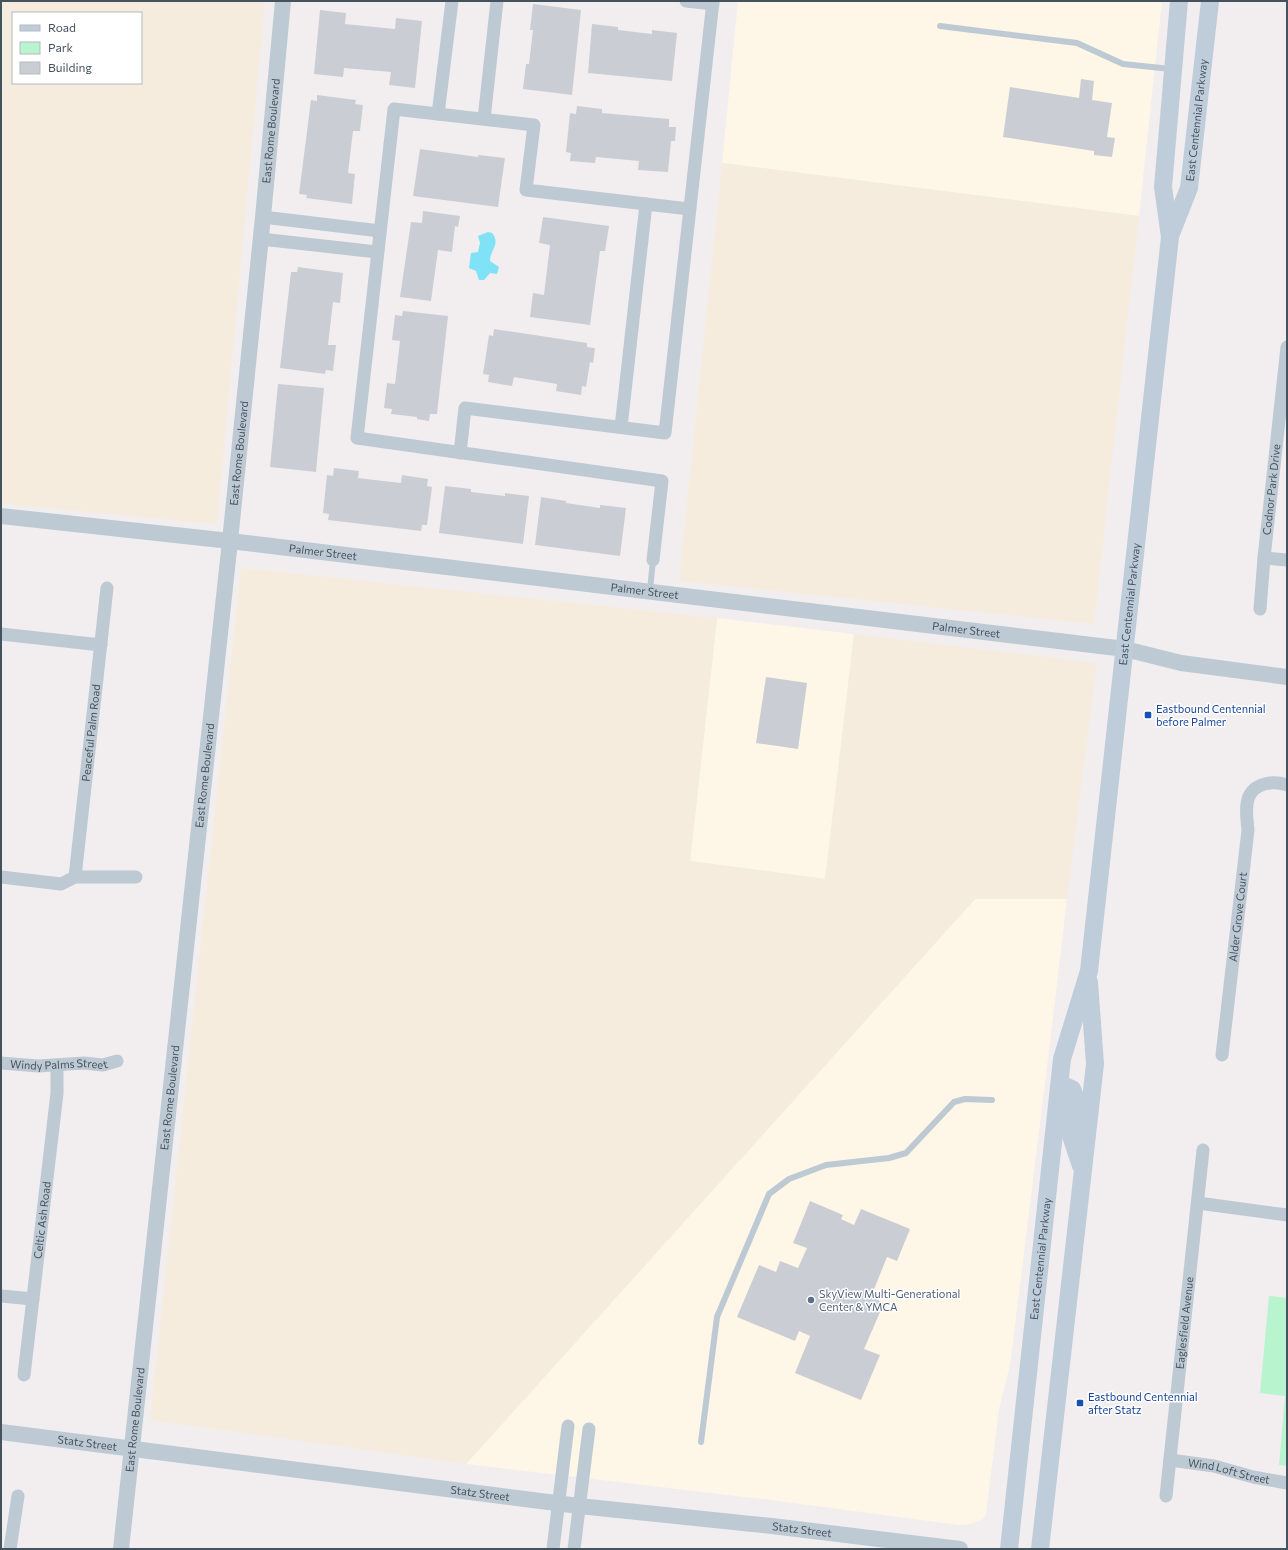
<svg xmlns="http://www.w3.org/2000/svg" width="1288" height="1550" font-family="Commissioner,sans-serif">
	<rect width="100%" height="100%" fill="#f2eeef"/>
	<!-- commercial -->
	<g fill="#fef6e6">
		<polygon points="738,1 1162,1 1139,216 722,163"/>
		<polygon points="717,618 854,634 826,879 690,861"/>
		<polygon points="975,899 1067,899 1049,1051 1010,1365 999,1409 986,1513 983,1519 970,1524 959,1525 771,1500 466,1464"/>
	</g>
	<!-- green -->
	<polygon fill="#b8f4cd" points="1269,1296 1287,1298 1287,1466 1279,1465 1285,1396 1260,1393"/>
	<!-- sand -->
	<g fill="#f5ecde" fill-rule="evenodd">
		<path d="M1,1H265L217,524L1,504ZM13,13H141V83H13Z"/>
		<polygon points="722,163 1139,216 1094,624 679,581"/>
		<polygon points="241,568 717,618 690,861 825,879 854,634 1097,663 1067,899 975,899 466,1464 150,1420"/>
	</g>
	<!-- water -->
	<path fill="#80e2f6" d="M488,232L492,233C501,244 490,250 490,261L499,267L497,274L490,273L484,280H479L476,271L469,268L471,253L478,252L480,243L478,236Z"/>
	<!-- building -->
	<g fill="#caced4">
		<polygon points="533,4 581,10 572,95 523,89 526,64 529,64 533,30 530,30"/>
		<polygon points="320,10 346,13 345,24 395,29 396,18 422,21 415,88 389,85 391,72 344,68 343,77 314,74"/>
		<polygon points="592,24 618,27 618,30 652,34 652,30 677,33 672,81 588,73"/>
		<polygon points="1081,79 1094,81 1092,100 1112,103 1107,137 1115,138 1112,157 1094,155 1094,151 1003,137 1010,87 1079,98"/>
		<polygon points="317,95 356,100 355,104 363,105 360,131 353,131 348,173 355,174 352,204 306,198 307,195 299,194 311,100 317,101"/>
		<polygon points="577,106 602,109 602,113 669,119 669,127 676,127 675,141 671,141 668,172 638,170 639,161 596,157 595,163 570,161 571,153 566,152 570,113 576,114"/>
		<polygon points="420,149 478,157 478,155 505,158 498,207 413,196"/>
		<polygon points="423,211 460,216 458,227 455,226 452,252 438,250 431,301 400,297 411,222 422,223"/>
		<polygon points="543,217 609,226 605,251 600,251 590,325 530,317 533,293 544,295 550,245 539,243"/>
		<polygon points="298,267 343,273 340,303 333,302 328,345 336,345 333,371 326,370 325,374 280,368 291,272 297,272"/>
		<polygon points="403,311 448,316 437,414 430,414 429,421 417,419 417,417 391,414 392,409 384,408 387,383 395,384 400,341 392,340 395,315 402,316"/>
		<polygon points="494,329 587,343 587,347 595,348 593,363 590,362 586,387 582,386 581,395 556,391 557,384 514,377 512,386 488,382 489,375 483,374 489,335 493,336"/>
		<polygon points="278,384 324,388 316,472 270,467"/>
		<polygon points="334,468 359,471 358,478 401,483 402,475 428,479 427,486 432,487 427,525 422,525 421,531 328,520 329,514 323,513 327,475 333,476"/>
		<polygon points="445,486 471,489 471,492 505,496 505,493 529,496 523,544 439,533"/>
		<polygon points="541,497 566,501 566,503 600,508 600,505 626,508 620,556 535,545"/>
		<polygon points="766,677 807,683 798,749 756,743"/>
		<polygon points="810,1201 843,1215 841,1219 854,1225 861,1209 910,1229 897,1261 887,1257 871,1297 884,1303 864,1349 880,1355 861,1400 795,1373 810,1336 799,1331 795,1341 737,1317 759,1265 776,1272 780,1261 798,1268 807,1248 793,1243"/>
	</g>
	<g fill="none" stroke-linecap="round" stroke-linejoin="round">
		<!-- service -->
		<g stroke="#becad3" stroke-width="6">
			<polyline points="940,26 1077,43 1123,64 1171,69"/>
			<polyline points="650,590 653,560"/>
			<polyline points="701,1442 717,1317 769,1194 789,1179 826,1165 889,1158 906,1153 954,1102 965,1099 992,1100"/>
		</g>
		<!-- minor -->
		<g stroke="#becad3" stroke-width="13">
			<polyline points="686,1 713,4"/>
			<polyline points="438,114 452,1"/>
			<polyline points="484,119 497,1"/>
			<polyline points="263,217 380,231"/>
			<polyline points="261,239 377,252"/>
			<polyline points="621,427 646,204"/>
			<polyline points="460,453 465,408 665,433 713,1"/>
			<polyline points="1264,558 1287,560"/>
			<polyline points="653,560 662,481 357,438 394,109 534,125 526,190 689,209"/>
			<path id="s1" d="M1260,609L1264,558L1287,347"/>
			<polyline points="1,634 101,645"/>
			<polyline points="1,877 61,884 75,877 136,877"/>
			<path id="s2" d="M75,877L107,588"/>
			<path id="s3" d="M1222,1055L1248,830C1247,820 1245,809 1248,799C1253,783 1273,780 1287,785"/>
			<path id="s4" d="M1,1063L38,1066L84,1063L103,1065L117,1061"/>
			<polyline points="1198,1203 1287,1215"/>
			<polyline points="1,1296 33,1299"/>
			<path id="s5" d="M24,1375L57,1093V1065"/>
			<path id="s6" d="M1170,1460L1214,1466L1253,1477L1287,1483"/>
			<path id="s7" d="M1166,1496L1203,1150"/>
			<polyline points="10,1549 18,1496"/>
			<polyline points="553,1549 568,1426"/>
			<polyline points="574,1549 589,1429"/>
		</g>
		<!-- tertiary -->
		<g stroke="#becad3" stroke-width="16">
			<path id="s8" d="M1,516L230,541L1125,649L1181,663L1287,677"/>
			<path id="s9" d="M1,1432L579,1506L772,1526L960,1549"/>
			<path id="s10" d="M121,1549L230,541L263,217L283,1"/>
		</g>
		<!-- secondary -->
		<g stroke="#bfcdda" stroke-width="18">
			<path id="s11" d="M1170,236L1189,188L1210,1"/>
			<polyline points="1060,1084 1072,1089 1075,1097 1071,1136 1081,1166"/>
			<path id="s12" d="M1009,1549L1062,1059L1089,971L1170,237L1163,187L1179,1"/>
			<polyline points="1040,1549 1095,1064 1089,982"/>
		</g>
	</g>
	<!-- markers -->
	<g fill="#1a4fb4" stroke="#fff" stroke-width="1.5">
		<rect x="1144" y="711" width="8" height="8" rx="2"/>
		<rect x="1076" y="1399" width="8" height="8" rx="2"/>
	</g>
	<circle fill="#5c6f8a" stroke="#fff" stroke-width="1.5" cx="811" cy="1300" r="4"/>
	<g text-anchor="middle" stroke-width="3" stroke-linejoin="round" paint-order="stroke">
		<!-- street labels -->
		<g font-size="11" fill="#45535f" stroke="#fff">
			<text dy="4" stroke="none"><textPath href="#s11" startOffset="120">East Centennial Parkway</textPath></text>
			<text dy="4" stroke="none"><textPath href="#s10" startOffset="1426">East Rome Boulevard</textPath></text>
			<text dy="4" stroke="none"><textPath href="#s10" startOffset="1102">East Rome Boulevard</textPath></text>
			<text dy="4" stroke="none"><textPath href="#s1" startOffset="120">Codnor Park Drive</textPath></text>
			<text dy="4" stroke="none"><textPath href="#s8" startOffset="324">Palmer Street</textPath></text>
			<text dy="4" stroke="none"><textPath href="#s8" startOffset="648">Palmer Street</textPath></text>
			<text dy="4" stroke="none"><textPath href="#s12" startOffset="954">East Centennial Parkway</textPath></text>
			<text dy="4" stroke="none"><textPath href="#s8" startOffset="972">Palmer Street</textPath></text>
			<text dy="4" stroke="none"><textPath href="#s2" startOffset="145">Peaceful Palm Road</textPath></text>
			<text dy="4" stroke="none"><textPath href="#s10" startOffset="778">East Rome Boulevard</textPath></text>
			<text dy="4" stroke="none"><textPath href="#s3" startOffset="139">Alder Grove Court</textPath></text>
			<text dy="4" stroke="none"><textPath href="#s4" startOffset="58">Windy Palms Street</textPath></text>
			<text dy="4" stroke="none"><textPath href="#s10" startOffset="454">East Rome Boulevard</textPath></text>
			<text dy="4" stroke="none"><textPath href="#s5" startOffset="156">Celtic Ash Road</textPath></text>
			<text dy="4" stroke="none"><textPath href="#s12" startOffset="292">East Centennial Parkway</textPath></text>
			<text dy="4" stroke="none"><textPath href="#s7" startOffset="174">Eaglesfield Avenue</textPath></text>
			<text dy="4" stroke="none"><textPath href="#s10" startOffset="130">East Rome Boulevard</textPath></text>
			<text dy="4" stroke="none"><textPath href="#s9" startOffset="87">Statz Street</textPath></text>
			<text dy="4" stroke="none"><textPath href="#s6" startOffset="60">Wind Loft Street</textPath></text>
			<text dy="4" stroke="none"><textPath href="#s9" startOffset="483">Statz Street</textPath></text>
			<text dy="4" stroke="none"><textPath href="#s9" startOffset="807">Statz Street</textPath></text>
		</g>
		<!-- transit labels -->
		<g font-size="11" fill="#164399" stroke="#fff" text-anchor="start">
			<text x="1156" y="713">Eastbound Centennial<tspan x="1156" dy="13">before Palmer</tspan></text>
			<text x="1088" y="1401">Eastbound Centennial<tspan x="1088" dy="13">after Statz</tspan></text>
		</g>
		<!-- service labels -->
		<g font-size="11" fill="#4e5e75" stroke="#fff" text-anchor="start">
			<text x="819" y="1298">SkyView Multi-Generational<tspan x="819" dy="13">Center &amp; YMCA</tspan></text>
		</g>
	</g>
	<!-- border -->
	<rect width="1288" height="1550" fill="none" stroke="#45535f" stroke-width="4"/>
	<!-- legend -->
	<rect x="12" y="12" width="130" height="72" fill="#ffffff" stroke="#b5babf"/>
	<rect x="20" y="25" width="20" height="6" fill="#bfcdda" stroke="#b5babf"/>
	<text x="48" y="32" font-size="12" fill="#45535f">Road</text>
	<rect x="20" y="42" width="20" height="12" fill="#b8f4cd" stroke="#b5babf"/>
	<text x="48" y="52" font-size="12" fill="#45535f">Park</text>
	<rect x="20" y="62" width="20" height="12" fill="#caced4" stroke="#b5babf"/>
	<text x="48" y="72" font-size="12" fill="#45535f">Building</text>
</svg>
